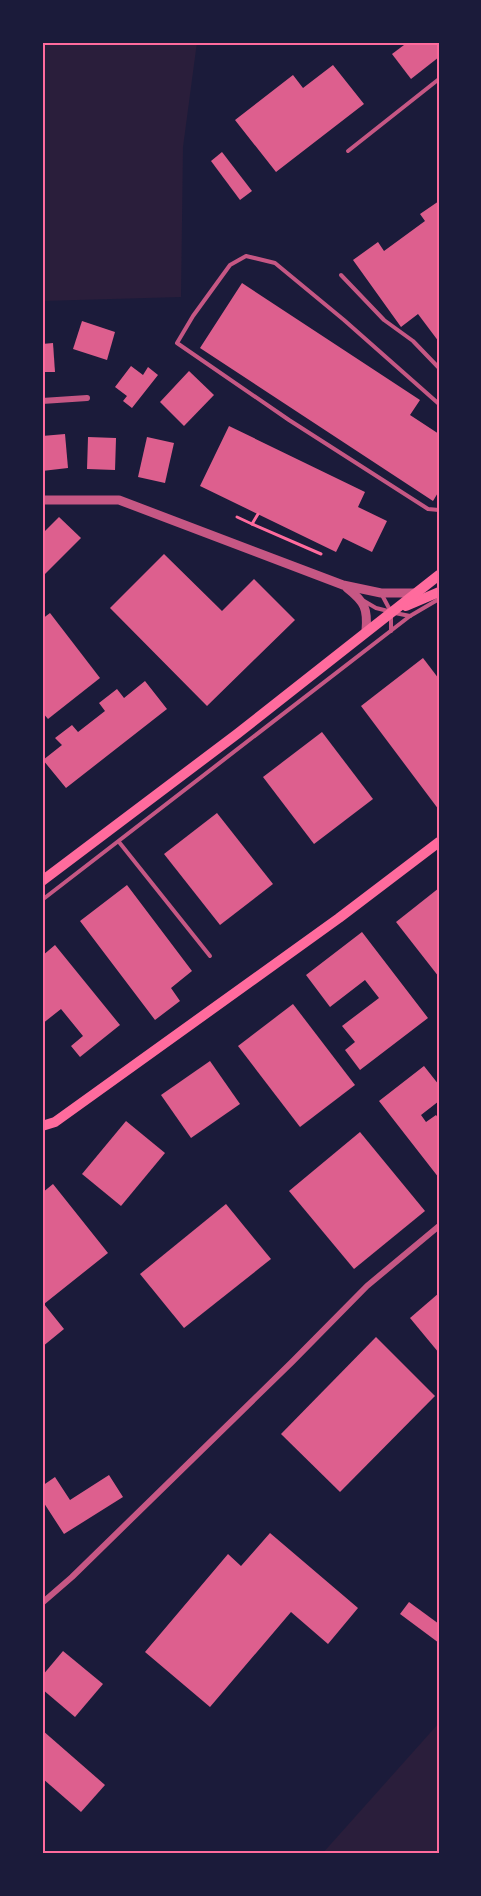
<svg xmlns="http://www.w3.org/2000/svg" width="481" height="1896" font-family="Commissioner,sans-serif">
	<rect width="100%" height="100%" fill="#1b1b3a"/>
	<!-- green -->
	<g fill="#2a1e3b">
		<polygon points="42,42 197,42 183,147 181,297 42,301"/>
		<polygon points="439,1723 439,1854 322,1854"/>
	</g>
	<!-- building -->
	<g fill="#dd5f8e">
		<polygon points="408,42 439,42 439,57 411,79 392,54"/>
		<polygon points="333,65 364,104 276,172 235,120 293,75 303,88"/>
		<polygon points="222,152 252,191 240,200 211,161"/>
		<polygon points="439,201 439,342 418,314 401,327 353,260 378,242 384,251 425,221 420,214"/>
		<polygon points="242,283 420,400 410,415 439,434 439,491 433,501 200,348"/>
		<polygon points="82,321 115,332 107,360 73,349"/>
		<polygon points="53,343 55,372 42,372 42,344"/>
		<polygon points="131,366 143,375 148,367 158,375 132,408 123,401 127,396 115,387"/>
		<polygon points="189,371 214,395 184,426 160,402"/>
		<polygon points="229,426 365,492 358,507 387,521 372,552 343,538 336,552 200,486"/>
		<polygon points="65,434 68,468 42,471 42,436"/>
		<polygon points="88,437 116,438 115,470 87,469"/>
		<polygon points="147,437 174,443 165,483 138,477"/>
		<polygon points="59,517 81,538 42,577 42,534"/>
		<polygon points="164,554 222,611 254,579 295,620 207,706 110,608"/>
		<polygon points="50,613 100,678 48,719 42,712 42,619"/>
		<polygon points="423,658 439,679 439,810 361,706"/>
		<polygon points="145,681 167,709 66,788 43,760 62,745 55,738 72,725 78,732 105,711 99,703 117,689 124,698"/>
		<polygon points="322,732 373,799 314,844 263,777"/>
		<polygon points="217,813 273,884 220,925 164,854"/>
		<polygon points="127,885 192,971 171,988 180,1001 155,1020 80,921"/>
		<polygon points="439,888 439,977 396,922"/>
		<polygon points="362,932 428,1018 360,1070 345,1050 355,1042 342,1026 379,998 365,980 330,1007 306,975"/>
		<polygon points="55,945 120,1025 80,1057 71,1046 83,1036 61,1009 42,1024 42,956"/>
		<polygon points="293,1004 355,1085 300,1127 238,1046"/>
		<polygon points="210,1061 240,1104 191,1138 161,1095"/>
		<polygon points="424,1066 439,1085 439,1101 421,1115 426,1122 436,1115 439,1119 439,1178 379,1101"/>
		<polygon points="126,1121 165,1153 121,1206 82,1174"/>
		<polygon points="360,1132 425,1211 354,1269 289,1191"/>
		<polygon points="53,1184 108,1253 44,1304 64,1329 42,1347 42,1193"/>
		<polygon points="226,1204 271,1259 184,1328 140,1274"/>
		<polygon points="439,1293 439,1353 410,1318"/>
		<polygon points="376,1337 435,1396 340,1492 281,1434"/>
		<polygon points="109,1475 123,1497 64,1534 42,1500 42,1486 55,1477 70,1500"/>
		<polygon points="270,1533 358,1608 328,1644 291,1612 210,1707 145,1652 228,1554 241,1566"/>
		<polygon points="409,1602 439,1624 439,1643 400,1614"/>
		<polygon points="63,1651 103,1684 75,1717 42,1689 42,1676"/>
		<polygon points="42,1730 105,1785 81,1812 42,1778"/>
	</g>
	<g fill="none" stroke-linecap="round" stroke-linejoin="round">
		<!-- path -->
		<g stroke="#ff6b9d" stroke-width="3">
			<polyline points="258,514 252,524 321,554"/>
			<polyline points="237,517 252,524"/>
		</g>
		<!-- service -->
		<g stroke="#c65784" stroke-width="4">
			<polyline points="348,151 439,79"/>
			<polyline points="341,275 384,320 413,341 439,368"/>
			<polyline points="439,404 344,320 275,263 246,256 230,265 193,316 177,343 289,420 428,509 439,510"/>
			<polyline points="381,593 391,612 391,631"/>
			<polyline points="364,601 376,608 388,611"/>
			<polyline points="395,613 410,616"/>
			<polyline points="119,842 210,956"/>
			<polyline points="42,900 410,616 439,599"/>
		</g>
		<!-- minor -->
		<g stroke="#c65784" stroke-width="6">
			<polyline points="42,401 87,398"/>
			<polyline points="42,1603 72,1577 292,1362 367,1286 439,1226"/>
		</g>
		<!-- tertiary -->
		<g stroke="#c65784" stroke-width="9">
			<polyline points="42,500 119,500 343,585 381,593 416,593"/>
			<path d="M347,588C365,602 368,609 366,631"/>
		</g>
		<!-- secondary -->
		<g stroke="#ff6b9d" stroke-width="10">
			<polyline points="406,606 439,592"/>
			<polyline points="42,881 237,734 439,575"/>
			<polyline points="42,1126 55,1122 339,918 439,842"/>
		</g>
	</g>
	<!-- border -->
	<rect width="481" height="1896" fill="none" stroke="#1b1b3a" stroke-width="87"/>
	<rect x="44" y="44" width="394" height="1808" fill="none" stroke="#ff6b9d" stroke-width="2"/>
</svg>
